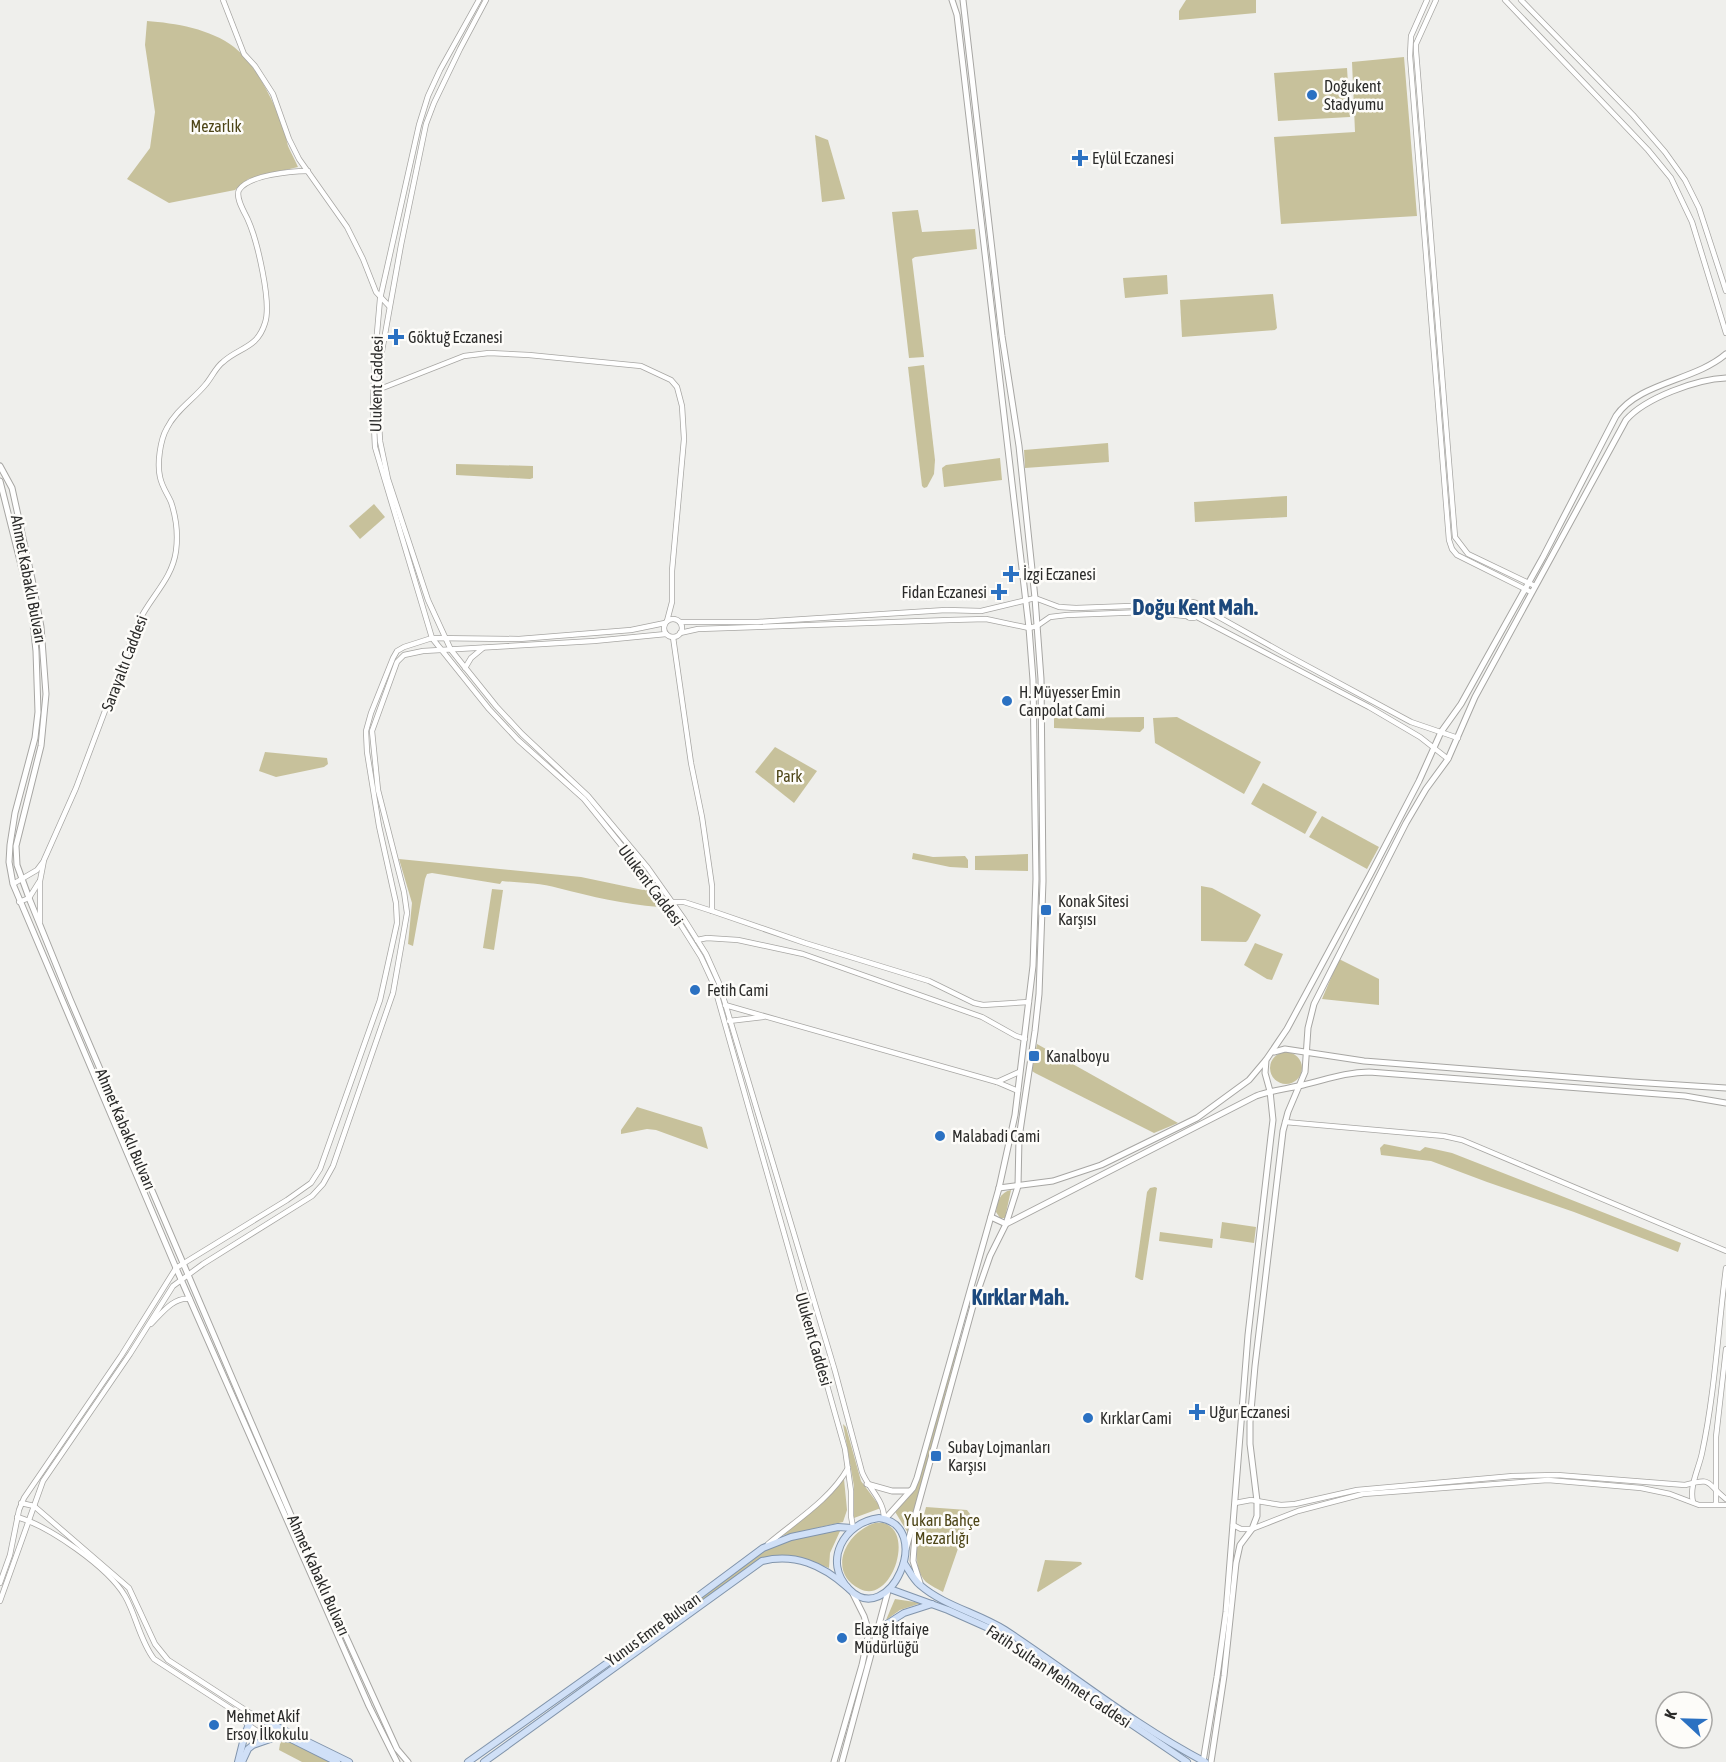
<svg xmlns="http://www.w3.org/2000/svg" width="1726" height="1762" font-family="'Asap Condensed',sans-serif">
	<rect width="100%" height="100%" fill="#efefec"/>
	<!-- green -->
	<g fill="#c7c19b">
		<polygon points="1186,0 1256,0 1256,13 1179,20 1179,11"/>
		<path d="M147,21C175,23 211,29 234,47C256,65 272,98 282,124C285,131 286,139 288,146C291,153 295,160 298,167L248,179L235,190L169,203L127,179L150,148L155,112L145,45Z"/>
		<polygon points="1404,57 1417,216 1281,224 1274,137 1355,132 1352,62"/>
		<polygon points="1347,68 1350,117 1278,121 1274,73"/>
		<polygon points="815,135 828,140 845,199 822,202"/>
		<polygon points="918,210 922,232 975,229 977,249 915,257 912,259 924,357 909,358 892,212"/>
		<polygon points="1167,275 1168,294 1125,298 1123,278"/>
		<polygon points="1273,294 1277,328 1275,330 1182,337 1180,300"/>
		<polygon points="924,365 935,460 934,474 927,487 924,488 922,486 908,367"/>
		<polygon points="1108,443 1109,462 1025,468 1024,450"/>
		<polygon points="1000,458 1002,480 944,487 942,468 946,465"/>
		<polygon points="456,464 533,466 533,478 530,479 456,475"/>
		<polygon points="1287,496 1287,517 1195,522 1194,502"/>
		<polygon points="374,504 385,517 360,539 349,526"/>
		<polygon points="1144,717 1144,728 1140,732 1054,728 1054,718"/>
		<polygon points="1177,717 1261,762 1244,794 1155,743 1153,718"/>
		<polygon points="775,747 817,771 794,803 755,772"/>
		<polygon points="265,752 327,758 328,764 324,767 276,777 259,771"/>
		<polygon points="1263,783 1317,812 1305,834 1251,804"/>
		<polygon points="1322,816 1379,847 1367,869 1309,837"/>
		<polygon points="913,853 933,857 965,856 968,860 968,868 950,867 912,859"/>
		<polygon points="1028,854 1028,871 975,870 975,856"/>
		<path d="M399,859L581,877L643,890L647,888L661,905L659,907C623,904 593,897 558,888C541,883 520,883 502,881L500,884L432,873L427,874L425,879L413,946L408,944L412,903Z"/>
		<polygon points="1201,886 1212,888 1257,912 1261,915 1248,940 1246,942 1201,941"/>
		<polygon points="492,889 503,890 494,950 483,948"/>
		<polygon points="1255,943 1283,954 1272,980 1267,979 1244,965"/>
		<polygon points="1339,959 1379,979 1379,1005 1322,999"/>
		<polygon points="1037,1044 1178,1123 1154,1133 1035,1073 1032,1071"/>
		<circle cx="1286" cy="1068" r="16"/>
		<polygon points="637,1107 702,1127 708,1149 656,1130 647,1129 621,1134 621,1130"/>
		<polygon points="1384,1144 1420,1151 1425,1147 1452,1153 1681,1243 1678,1252 1574,1212 1487,1182 1431,1161 1381,1155 1380,1148"/>
		<polygon points="1155,1187 1157,1188 1143,1280 1141,1280 1135,1277 1147,1192 1150,1188"/>
		<path d="M1011,1190L1005,1218H1000L996,1212C997,1202 1000,1192 1011,1190Z"/>
		<polygon points="1222,1222 1256,1227 1254,1243 1220,1238"/>
		<polygon points="1160,1232 1213,1239 1212,1248 1159,1241"/>
		<polygon points="957,1347 958,1347 908,1533 894,1510 911,1493"/>
		<polygon points="843,1424 846,1427 861,1481 881,1508 854,1518 854,1486"/>
		<polygon points="844,1479 847,1510 843,1522 781,1536 833,1491"/>
		<path d="M926,1507L967,1510L970,1514L943,1592C938,1589 931,1586 926,1582C908,1564 921,1528 926,1507Z"/>
		<path d="M875,1523C879,1523 884,1522 888,1525C913,1538 890,1604 860,1589C826,1572 846,1532 875,1523Z"/>
		<path d="M841,1529L830,1553L829,1568C804,1558 782,1550 757,1561L681,1615L680,1614L763,1550L791,1539Z"/>
		<polygon points="1045,1560 1081,1562 1082,1564 1038,1592 1037,1591"/>
		<polygon points="895,1599 921,1603 900,1610 886,1620"/>
		<polygon points="283,1740 286,1740 333,1762 302,1762 279,1750 280,1744"/>
	</g>
	<g fill="none" stroke-linecap="round" stroke-linejoin="round">
		<defs>
			<g id="tertiary">
				<polyline points="223,0 244,54 255,66 273,94 289,139 299,159 347,227 363,259 376,292 389,306"/>
				<polyline points="479,0 440,70 428,96 419,125 380,299 375,356 373,404 375,447 432,638 489,709 518,740 584,799 643,872 679,922 701,957 714,985 845,1449 851,1491 851,1516 853,1527"/>
				<path d="M486,0L460,49L434,103L426,124L401,245L382,351L378,404L380,441L388,479L428,600L451,650L496,706L522,734L588,796L648,868L684,919L706,954L719,983L835,1371L862,1472C868,1488 885,1501 884,1519"/>
				<polyline points="1427,0 1411,36 1410,56 1449,540 1452,549 1457,555 1531,592"/>
				<polyline points="1436,0 1416,44 1416,51 1455,537 1468,554 1535,586"/>
				<polyline points="1505,0 1648,150 1671,178 1692,222 1726,333"/>
				<polyline points="1521,0 1633,115 1665,152 1685,180 1699,208 1726,291"/>
				<polyline points="380,389 464,356 489,353 529,355 641,366 671,380 677,387 682,406 684,439 672,571 672,602 667,621"/>
				<circle cx="1192" cy="610" r="8"/>
				<polyline points="1199,606 1285,654 1411,722 1458,738"/>
				<polyline points="1197,617 1369,707 1420,737 1448,759"/>
				<circle cx="673" cy="628" r="9"/>
				<polyline points="680,622 758,622 946,610 981,611 1035,598 1059,607 1076,608 1186,604"/>
				<polyline points="680,633 698,629 950,620 986,619 1029,628 1037,626 1050,617 1067,615 1145,612 1186,616"/>
				<polyline points="673,637 691,763 702,817 712,886 712,911"/>
				<polyline points="465,668 471,658 483,648"/>
				<polyline points="13,884 37,870 43,862"/>
				<polyline points="19,902 29,898 39,882"/>
				<polyline points="671,902 684,902 712,911 805,943 929,981 974,1003 983,1005 1029,1002"/>
				<path d="M40,923V881L44,860L76,788L138,623C150,597 172,580 176,551C178,536 176,517 171,502C167,493 162,487 160,477C157,464 160,440 167,428C176,410 194,399 206,384C212,377 216,367 223,362C239,347 257,349 265,323C272,303 257,240 248,220C245,213 235,198 239,190C248,175 292,171 308,171"/>
				<polyline points="697,940 707,938 738,940 803,954 982,1017 1016,1036 1025,1039"/>
				<polyline points="725,1005 997,1082 1018,1091"/>
				<polyline points="729,1021 763,1017"/>
				<polyline points="997,1082 1019,1072"/>
				<polyline points="1285,1122 1444,1136 1462,1140 1726,1251"/>
				<path d="M151,1324C161,1314 174,1296 190,1299"/>
				<path d="M1693,1502C1689,1486 1699,1468 1702,1453C1715,1392 1718,1330 1726,1268"/>
				<polyline points="21,1503 34,1506 129,1588 155,1644 168,1660 253,1715"/>
				<path d="M1235,1503L1251,1500L1281,1505L1295,1504L1357,1490L1513,1476L1557,1475L1685,1485C1714,1477 1705,1483 1726,1499"/>
				<polyline points="1716,1504 1716,1437 1726,1349"/>
				<path d="M17,1517C49,1526 108,1567 125,1596C136,1615 140,1641 154,1659L239,1714L248,1725L268,1738L273,1724"/>
				<polyline points="1233,1525 1241,1529 1252,1529 1298,1511 1363,1494 1548,1480 1641,1488 1670,1494 1699,1505 1726,1505"/>
				<path d="M768,1544C795,1521 830,1500 848,1468"/>
				<polyline points="0,1583 10,1555 19,1510 24,1498 121,1356 176,1268 287,1200 311,1183 320,1169 380,1000 397,923 396,903 379,826 367,752 366,731 371,713 393,658 397,651 404,647 432,638 519,639 631,630 665,623"/>
				<polyline points="0,1601 43,1481 130,1354 173,1286 203,1264 312,1196 323,1184 333,1166 393,993 407,913 404,892 378,790 372,731 397,662 404,655 423,651 594,641 666,634"/>
			</g>
			<g id="secondary">
				<polyline points="0,466 12,488 32,579 41,627 46,694 41,746 16,846 17,865 29,898 70,999 293,1520 397,1749 408,1762"/>
				<polyline points="0,481 31,605 36,651 38,712 35,738 15,813 10,845 9,862 13,884 176,1268 369,1706 397,1762"/>
				<polyline points="1274,1052 1285,1049 1364,1061 1632,1082 1726,1088"/>
				<polyline points="999,1188 1053,1181 1101,1165 1197,1118 1249,1080 1265,1061"/>
				<path d="M991,1217L1006,1224L1256,1096C1272,1090 1287,1089 1303,1085C1325,1080 1346,1072 1369,1072L1685,1096L1726,1103"/>
				<polyline points="867,1484 892,1491 910,1491"/>
				<polyline points="885,1519 913,1488 917,1478 999,1188 1015,1115 1033,966 1036,879 1033,680 1029,628 957,15 952,0"/>
				<polyline points="914,1528 915,1534 913,1561 920,1583"/>
				<polyline points="906,1549 974,1302 990,1256 1006,1224 1018,1186 1019,1138 1035,1031 1039,994 1043,881 1041,679 1035,598 1019,446 1002,336 963,0"/>
				<polyline points="834,1762 862,1665 869,1632 864,1616 852,1592"/>
				<polyline points="842,1762 888,1591"/>
				<path d="M1203,1762L1217,1677L1226,1612L1248,1335L1271,1136L1273,1120L1270,1091L1265,1073L1266,1060L1287,1029L1370,875L1419,781L1441,732L1461,704L1481,668L1543,557L1616,416C1639,382 1695,381 1726,354"/>
				<path d="M1211,1762L1224,1676L1236,1563L1240,1545L1252,1529L1257,1516V1501L1250,1444V1422L1255,1366L1283,1131L1288,1112L1305,1072L1308,1028L1314,1004L1406,823L1426,789L1448,759L1475,697L1626,420C1645,398 1697,379 1726,378"/>
			</g>
			<g id="primary">
				<path d="M879,1518C936,1526 889,1630 849,1589C822,1562 844,1522 879,1518Z"/>
				<path d="M904,1563C909,1570 913,1579 920,1585C944,1606 978,1613 1005,1630C1072,1674 1134,1725 1205,1762"/>
				<polyline points="890,1589 948,1610 993,1630 1187,1762"/>
				<polyline points="879,1629 904,1613 932,1604"/>
				<polyline points="238,1762 245,1734 253,1715 349,1762"/>
				<polyline points="242,1762 248,1749 253,1745 276,1737 291,1739 337,1762"/>
				<polyline points="468,1762 634,1644 763,1548 791,1537 838,1527 852,1528"/>
				<path d="M484,1762L762,1561C795,1553 822,1565 847,1587"/>
			</g>
		</defs>
		<!-- tertiary casing -->
		<use href="#tertiary" stroke="#a7a6a3" stroke-width="6"/>
		<!-- secondary casing -->
		<use href="#secondary" stroke="#a7a6a3" stroke-width="7"/>
		<!-- primary casing -->
		<use href="#primary" stroke="#8194ab" stroke-width="8"/>
		<!-- tertiary -->
		<use href="#tertiary" stroke="#fff" stroke-width="4.5"/>
		<!-- secondary -->
		<use href="#secondary" stroke="#fff" stroke-width="5"/>
		<!-- primary -->
		<use href="#primary" stroke="#d0e0f7" stroke-width="6"/>
	</g>
	<!-- markers -->
	<g fill="#2b71c2" stroke="#fdfcf9" stroke-width="2">
		<circle cx="1312" cy="95" r="6"/>
		<path d="M1077 149h6v6h6v6h-6v6h-6v-6h-6v-6h6z"/>
		<path d="M393 328h6v6h6v6h-6v6h-6v-6h-6v-6h6z"/>
		<path d="M1008 565h6v6h6v6h-6v6h-6v-6h-6v-6h6z"/>
		<path d="M996 583h6v6h6v6h-6v6h-6v-6h-6v-6h6z"/>
		<circle cx="1007" cy="701" r="6"/>
		<rect x="1040" y="904" width="12" height="12" rx="3"/>
		<circle cx="695" cy="990" r="6"/>
		<rect x="1028" y="1050" width="12" height="12" rx="3"/>
		<circle cx="940" cy="1136" r="6"/>
		<path d="M1194 1403h6v6h6v6h-6v6h-6v-6h-6v-6h6z"/>
		<circle cx="1088" cy="1418" r="6"/>
		<rect x="930" y="1450" width="12" height="12" rx="3"/>
		<circle cx="842" cy="1638" r="6"/>
		<circle cx="214" cy="1725" r="6"/>
	</g>
	<g text-anchor="middle" stroke-width="5" stroke-linejoin="round" paint-order="stroke">
		<!-- poi labels -->
		<g font-size="16" fill="#2b2b2a" stroke="#fdfcf9" text-anchor="start">
			<text x="1324" y="92">Doğukent<tspan x="1324" dy="18">Stadyumu</tspan></text>
			<text x="1092" y="164">Eylül Eczanesi</text>
			<text x="408" y="343">Göktuğ Eczanesi</text>
			<text x="1023" y="580">İzgi Eczanesi</text>
			<text x="987" y="598" text-anchor="end">Fidan Eczanesi</text>
			<text x="1019" y="698">H. Müyesser Emin<tspan x="1019" dy="18">Canpolat Cami</tspan></text>
			<text x="1058" y="907">Konak Sitesi<tspan x="1058" dy="18">Karşısı</tspan></text>
			<text x="707" y="996">Fetih Cami</text>
			<text x="1046" y="1062">Kanalboyu</text>
			<text x="952" y="1142">Malabadi Cami</text>
			<text x="1209" y="1418">Uğur Eczanesi</text>
			<text x="1100" y="1424">Kırklar Cami</text>
			<text x="948" y="1453">Subay Lojmanları<tspan x="948" dy="18">Karşısı</tspan></text>
			<text x="854" y="1635">Elazığ İtfaiye<tspan x="854" dy="18">Müdürlüğü</tspan></text>
			<text x="226" y="1722">Mehmet Akif<tspan x="226" dy="18">Ersoy İlkokulu</tspan></text>
		</g>
		<!-- park labels -->
		<g font-size="16" fill="#4d4517" stroke="#fdfcf9">
			<text x="216" y="132">Mezarlık</text>
			<text x="789" y="782">Park</text>
			<text x="942" y="1526">Yukarı Bahçe<tspan x="942" dy="18">Mezarlığı</tspan></text>
		</g>
		<!-- street labels -->
		<g font-size="16" fill="#2b2b2a" stroke="#fdfcf9">
			<text transform="translate(376 384) rotate(-89)" y="6">Ulukent Caddesi</text>
			<text transform="translate(29 579) rotate(79)" y="6">Ahmet Kabaklı Bulvarı</text>
			<text transform="translate(124 663) rotate(-69)" y="6">Sarayaltı Caddesi</text>
			<text transform="translate(651 885) rotate(53)" y="6">Ulukent Caddesi</text>
			<text transform="translate(126 1129) rotate(67)" y="6">Ahmet Kabaklı Bulvarı</text>
			<text transform="translate(814 1339) rotate(74)" y="6">Ulukent Caddesi</text>
			<text transform="translate(319 1575) rotate(66)" y="6">Ahmet Kabaklı Bulvarı</text>
			<text transform="translate(653 1629) rotate(-36)" y="6">Yunus Emre Bulvarı</text>
			<text transform="translate(1059 1676) rotate(34)" y="6">Fatih Sultan Mehmet Caddesi</text>
		</g>
		<!-- district labels -->
		<g font-size="22" font-weight="bold" fill="#1c487c" stroke="#fdfcf9">
			<text x="1195" y="615">Doğu Kent Mah.</text>
			<text x="1020" y="1305">Kırklar Mah.</text>
		</g>
	</g>
	<!-- north arrow -->
	<g transform="translate(1684 1720) rotate(292)"><circle r="28" fill="#fdfcf9" stroke="#a9a8a6" stroke-width="1.5"/>
	<path d="M0-4.5L10 22L0 15L-10 22Z" fill="#2b71c2"/>
	<text y="-9" font-size="16" font-weight="bold" text-anchor="middle" fill="#2b2b2a">K</text>
	</g>
</svg>
